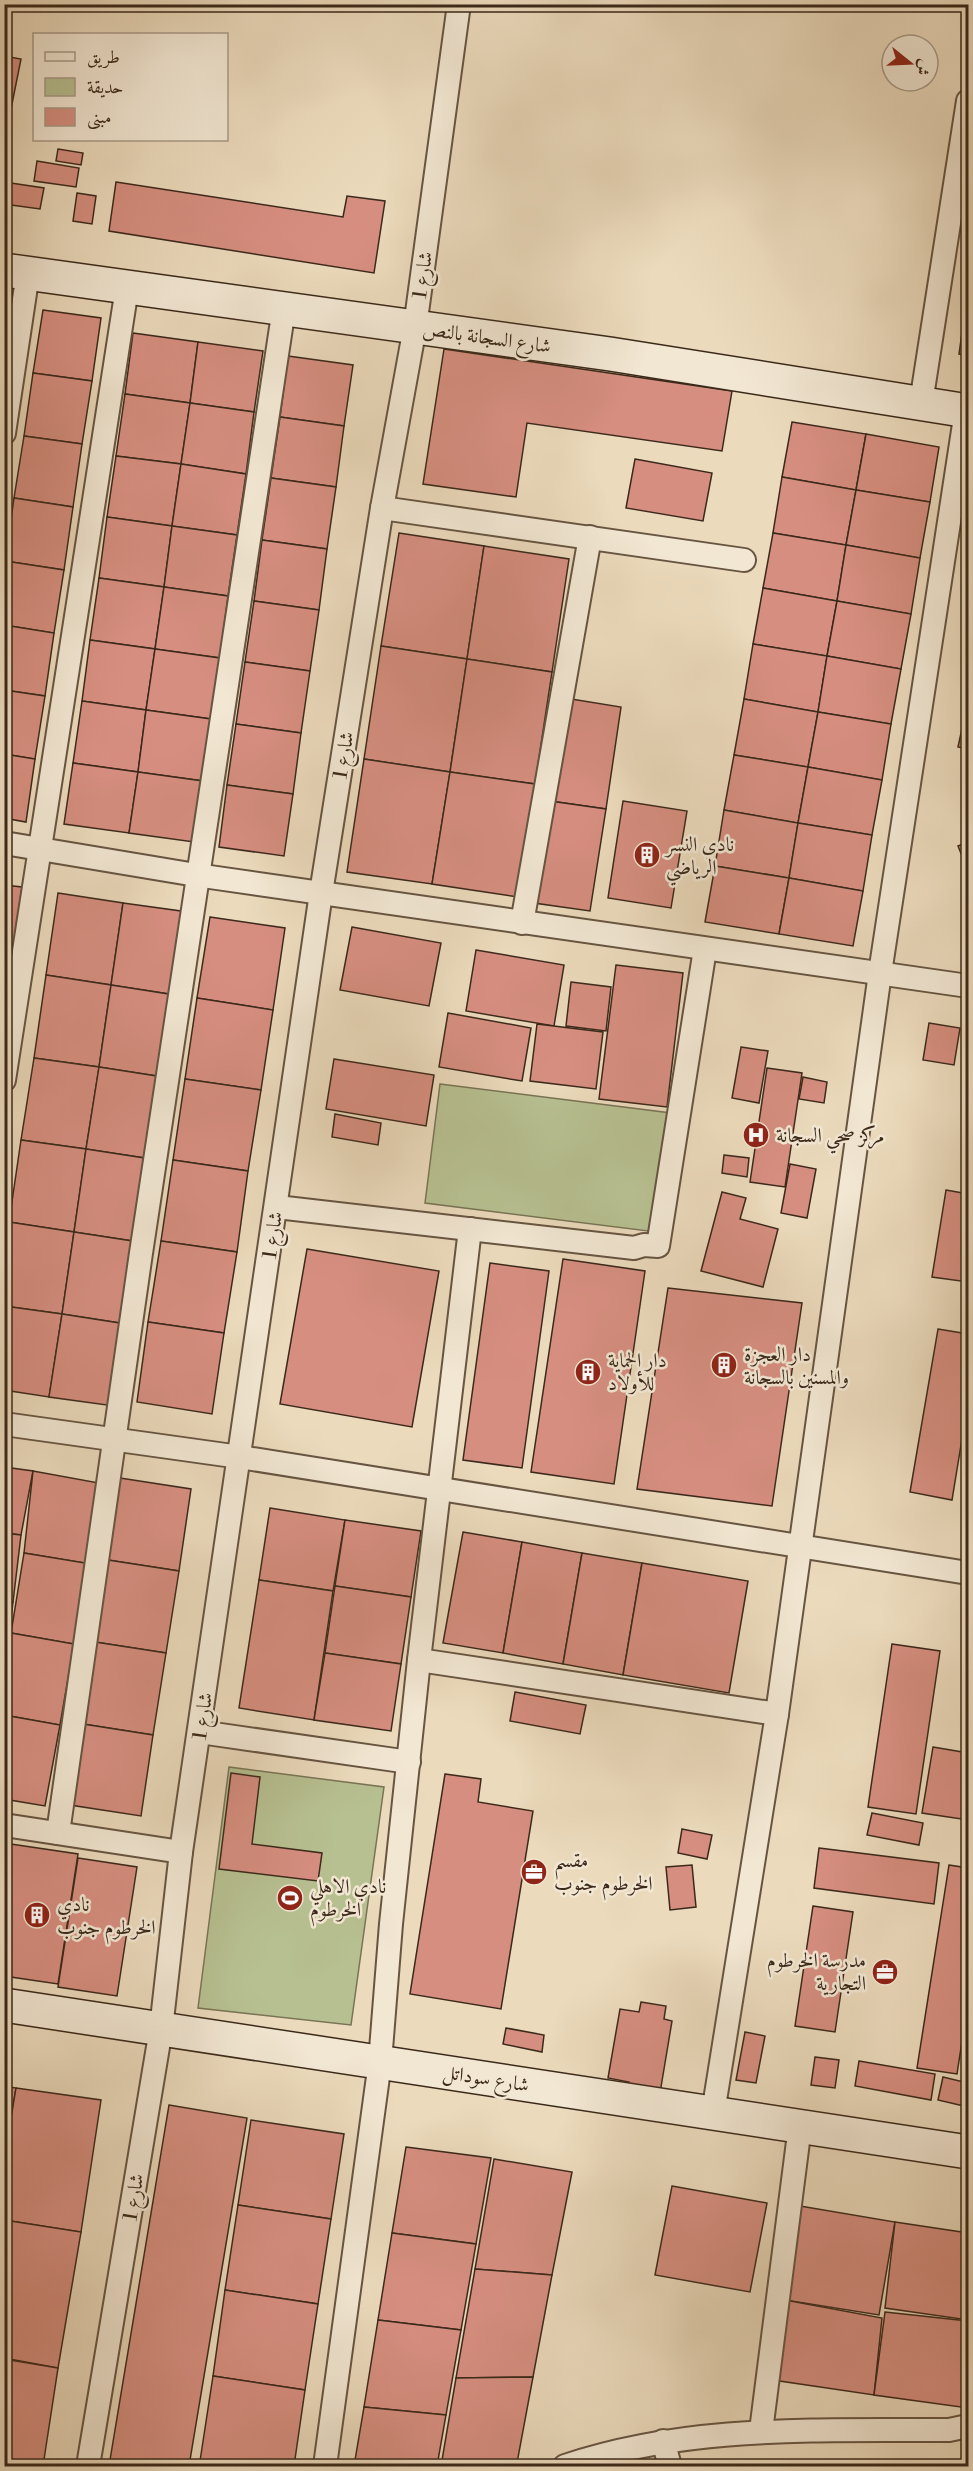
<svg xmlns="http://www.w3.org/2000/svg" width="973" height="2471" font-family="'Libre Bodoni',Amiri,serif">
	<rect width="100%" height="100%" fill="#ebdabc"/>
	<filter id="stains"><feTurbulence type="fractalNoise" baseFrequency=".00333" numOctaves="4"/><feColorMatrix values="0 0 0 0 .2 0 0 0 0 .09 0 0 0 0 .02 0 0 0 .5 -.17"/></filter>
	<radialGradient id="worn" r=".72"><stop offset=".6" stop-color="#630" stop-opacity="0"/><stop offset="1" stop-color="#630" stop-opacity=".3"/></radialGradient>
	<!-- green -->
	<g fill="#b7c091" stroke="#797456" stroke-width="1.5">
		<polygon points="440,1084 671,1113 656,1232 425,1203"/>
		<polygon points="229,1767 384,1787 351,2025 198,2008"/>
	</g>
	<!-- building -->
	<g fill="#d68e80" stroke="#3b291a" stroke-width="1.5">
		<polygon points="4,56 21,59 5,139 4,139"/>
		<polygon points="58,149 83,153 81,165 56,161"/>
		<polygon points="37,161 79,168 76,187 34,181"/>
		<polygon points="4,182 44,188 40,209 4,204"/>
		<polygon points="116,182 343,217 347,196 385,201 374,273 109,231"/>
		<polygon points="77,193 96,196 92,224 73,221"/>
		<polygon points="968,289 968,355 959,354"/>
		<polygon points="4,303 15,305 4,367"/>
		<polygon points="43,310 101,318 92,381 33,373"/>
		<polygon points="133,333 198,342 190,403 125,394"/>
		<polygon points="198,342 263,351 254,412 190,403"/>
		<polygon points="444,349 732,391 722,451 527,423 516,497 423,484"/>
		<polygon points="288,356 353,365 344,426 280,417"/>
		<polygon points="33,373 92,381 82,444 24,436"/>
		<polygon points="125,394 190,403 181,464 116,456"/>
		<polygon points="190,403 254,412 246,474 181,464"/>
		<polygon points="280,417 344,426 336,487 271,478"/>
		<polygon points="792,422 866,434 856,490 782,477"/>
		<polygon points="866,434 939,447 930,502 856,490"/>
		<polygon points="24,436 82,444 73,507 14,498"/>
		<polygon points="116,456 181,464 172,526 107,517"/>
		<polygon points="635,459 712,473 703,521 626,508"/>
		<polygon points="181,464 246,474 237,535 172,526"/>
		<polygon points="782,477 856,490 846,545 773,533"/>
		<polygon points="271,478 336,487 327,549 262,540"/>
		<polygon points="856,490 930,502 920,558 846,545"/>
		<polygon points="14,498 73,507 64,570 5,561"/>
		<polygon points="107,517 172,526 164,587 99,578"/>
		<polygon points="172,526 237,535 228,596 164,587"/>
		<polygon points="399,533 484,546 467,659 381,646"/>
		<polygon points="773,533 846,545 837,601 763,588"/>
		<polygon points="262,540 327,549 319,610 254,601"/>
		<polygon points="846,545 920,558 911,614 837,601"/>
		<polygon points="484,546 569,559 552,672 467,659"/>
		<polygon points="5,561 64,570 54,633 4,625"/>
		<polygon points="99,578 164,587 155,649 90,640"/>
		<polygon points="164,587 228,596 220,658 155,649"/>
		<polygon points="763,588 837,601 827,656 753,644"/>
		<polygon points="254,601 319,610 310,671 245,662"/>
		<polygon points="837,601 911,614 901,669 827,656"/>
		<polygon points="4,625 54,633 45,696 4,690"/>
		<polygon points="90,640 155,649 146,710 82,701"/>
		<polygon points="753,644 827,656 818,712 744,699"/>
		<polygon points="381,646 467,659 450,772 364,759"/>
		<polygon points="155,649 220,658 211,719 146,710"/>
		<polygon points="827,656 901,669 891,724 818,712"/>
		<polygon points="467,659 552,672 535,784 450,772"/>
		<polygon points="245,662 310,671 301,733 236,724"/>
		<polygon points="4,690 45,696 35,759 4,754"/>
		<polygon points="565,698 621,707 606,809 550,801"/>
		<polygon points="744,699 818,712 808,767 734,755"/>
		<polygon points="82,701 146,710 138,772 73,763"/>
		<polygon points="968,701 968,749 958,747"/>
		<polygon points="146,710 211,719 203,781 138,772"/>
		<polygon points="818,712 891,724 882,780 808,767"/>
		<polygon points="236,724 301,733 293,794 227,785"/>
		<polygon points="4,754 35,759 26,822 4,818"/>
		<polygon points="734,755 808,767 798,823 724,810"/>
		<polygon points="364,759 450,772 432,884 347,872"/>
		<polygon points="73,763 138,772 129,833 64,824"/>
		<polygon points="808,767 882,780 872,835 798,823"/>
		<polygon points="138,772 203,781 194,842 129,833"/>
		<polygon points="450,772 535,784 518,897 432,884"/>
		<polygon points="227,785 293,794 284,856 219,847"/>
		<polygon points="550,801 606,809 590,911 534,903"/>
		<polygon points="623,801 687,811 671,908 608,898"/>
		<polygon points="724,810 798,823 789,878 715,866"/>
		<polygon points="798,823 872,835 863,891 789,878"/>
		<polygon points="968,842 968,871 958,846"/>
		<polygon points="715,866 789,878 779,934 705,922"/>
		<polygon points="789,878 863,891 853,946 779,934"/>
		<polygon points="4,885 22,887 10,969 4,968"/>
		<polygon points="58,893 123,903 111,985 46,975"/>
		<polygon points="123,903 188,912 175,995 111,985"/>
		<polygon points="210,917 285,928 273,1010 197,998"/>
		<polygon points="352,927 441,943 429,1006 340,990"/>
		<polygon points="476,950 564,965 554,1026 466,1011"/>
		<polygon points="616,965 683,973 667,1107 599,1099"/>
		<polygon points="4,968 10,969 4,1010"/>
		<polygon points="46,975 111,985 99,1067 34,1058"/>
		<polygon points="571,982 611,987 606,1031 566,1026"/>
		<polygon points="111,985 175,995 163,1077 99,1067"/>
		<polygon points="197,998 273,1010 261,1090 185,1079"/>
		<polygon points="448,1013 531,1028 522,1081 439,1067"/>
		<polygon points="929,1023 960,1028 954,1065 923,1060"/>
		<polygon points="537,1024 603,1032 596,1089 530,1081"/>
		<polygon points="741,1047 768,1051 759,1103 732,1098"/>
		<polygon points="34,1058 99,1067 86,1149 21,1140"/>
		<polygon points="334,1059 434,1075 426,1126 326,1109"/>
		<rect x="962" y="1065" width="6" height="36"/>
		<polygon points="99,1067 163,1077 151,1159 86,1149"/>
		<polygon points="767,1068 802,1073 785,1187 750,1182"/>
		<polygon points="803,1077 827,1082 824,1103 799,1099"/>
		<polygon points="185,1079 261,1090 248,1171 173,1160"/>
		<polygon points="335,1114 381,1123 378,1145 332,1137"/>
		<polygon points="21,1140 86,1149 74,1232 9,1222"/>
		<polygon points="86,1149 151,1159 139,1242 74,1232"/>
		<polygon points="724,1155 749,1158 747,1177 722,1173"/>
		<polygon points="173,1160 248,1171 237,1252 161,1241"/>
		<polygon points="790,1164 816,1169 807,1218 781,1213"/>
		<polygon points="946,1190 968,1194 968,1282 932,1277"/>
		<polygon points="722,1192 746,1198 740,1219 778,1229 763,1287 701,1271"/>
		<polygon points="9,1222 74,1232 62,1314 4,1306 4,1252"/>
		<polygon points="74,1232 139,1242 126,1324 62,1314"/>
		<polygon points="161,1241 237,1252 224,1333 148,1322"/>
		<polygon points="307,1249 439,1271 412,1427 280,1404"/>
		<polygon points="563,1259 645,1271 614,1484 531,1472"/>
		<polygon points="490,1263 549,1271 522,1468 463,1460"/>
		<polygon points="668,1288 802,1303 772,1506 637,1489"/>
		<polygon points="4,1306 62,1314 49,1397 4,1390"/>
		<polygon points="62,1314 126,1324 114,1406 49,1397"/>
		<polygon points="148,1322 224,1333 212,1414 137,1402"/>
		<polygon points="938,1329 968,1334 968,1402 952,1500 910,1492"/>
		<polygon points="4,1467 33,1471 21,1535 4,1533"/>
		<polygon points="33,1471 99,1483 85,1563 24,1553"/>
		<polygon points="120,1478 191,1489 179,1571 108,1560"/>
		<polygon points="270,1508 345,1520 333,1591 259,1580"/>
		<polygon points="345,1520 421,1531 411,1597 335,1586"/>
		<polygon points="463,1532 522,1542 503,1653 443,1643"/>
		<polygon points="4,1533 21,1535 13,1602 4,1600"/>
		<polygon points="522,1542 582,1553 563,1664 503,1653"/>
		<polygon points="24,1553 85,1563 74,1644 11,1633"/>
		<polygon points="582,1553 642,1563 623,1675 563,1664"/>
		<polygon points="108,1560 179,1571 166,1653 95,1642"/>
		<polygon points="642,1563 748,1581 729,1693 623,1675"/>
		<polygon points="259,1580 333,1591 314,1720 239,1708"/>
		<polygon points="335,1586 411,1597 401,1664 325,1653"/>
		<polygon points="4,1600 13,1602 5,1666 4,1666"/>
		<polygon points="11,1633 74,1644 60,1725 4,1715 4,1670"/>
		<polygon points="95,1642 166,1653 153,1735 83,1724"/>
		<polygon points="892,1644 940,1651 916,1814 868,1807"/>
		<polygon points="325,1653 401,1664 391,1731 314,1720"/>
		<polygon points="515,1692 586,1705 580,1734 510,1721"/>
		<polygon points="4,1715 60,1725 45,1806 4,1799"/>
		<polygon points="83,1724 153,1735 141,1816 70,1805"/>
		<polygon points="933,1747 968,1753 968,1820 922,1813"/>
		<polygon points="231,1773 260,1777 252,1844 322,1853 318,1881 219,1869"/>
		<polygon points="445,1774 481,1779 478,1802 533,1811 501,2009 410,1994"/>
		<polygon points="872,1813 923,1823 919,1845 867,1835"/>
		<polygon points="682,1829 712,1835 707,1859 678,1853"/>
		<polygon points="4,1843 78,1854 58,1984 4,1976"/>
		<polygon points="819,1848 939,1863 934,1904 814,1888"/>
		<polygon points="78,1858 137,1867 117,1996 58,1987"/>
		<polygon points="692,1865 696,1907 670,1910 666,1867"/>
		<polygon points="949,1865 968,1868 968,2002 957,2074 917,2068"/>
		<polygon points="813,1906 853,1912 835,2032 795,2026"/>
		<polygon points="641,2002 666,2006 664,2019 672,2021 660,2093 628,2088 629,2082 608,2078 620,2009 639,2012"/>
		<polygon points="506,2028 544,2035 542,2052 503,2044"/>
		<polygon points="745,2032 765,2036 756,2083 736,2080"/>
		<polygon points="815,2057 839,2060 835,2088 811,2085"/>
		<polygon points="859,2061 935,2074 931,2100 855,2086"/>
		<polygon points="943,2077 968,2083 968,2107 938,2100"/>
		<polygon points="4,2086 16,2088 4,2160"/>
		<polygon points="16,2088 101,2100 81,2232 4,2220 4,2160"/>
		<polygon points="169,2105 247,2118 189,2466 109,2466"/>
		<polygon points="251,2120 344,2134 331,2219 238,2205"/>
		<polygon points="406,2147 491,2158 476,2244 392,2233"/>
		<polygon points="494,2159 572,2172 552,2275 475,2269"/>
		<polygon points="672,2186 767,2203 750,2292 655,2275"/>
		<polygon points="238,2205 331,2219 318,2304 225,2290"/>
		<polygon points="800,2206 895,2222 879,2315 785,2300"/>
		<polygon points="4,2220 81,2232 58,2368 4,2358"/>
		<polygon points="895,2222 968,2233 968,2320 885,2308"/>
		<polygon points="392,2233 476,2244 461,2330 378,2320"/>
		<polygon points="475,2269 552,2275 533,2377 456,2378"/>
		<polygon points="225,2290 318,2304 305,2390 213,2376"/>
		<polygon points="785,2300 882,2318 874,2395 773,2380"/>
		<polygon points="885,2312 968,2321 968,2408 874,2395"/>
		<polygon points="378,2320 461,2330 446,2415 364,2407"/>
		<polygon points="4,2359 58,2368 43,2466 4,2466"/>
		<polygon points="213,2376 305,2390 294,2466 236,2466 200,2461"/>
		<polygon points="533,2377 517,2463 505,2466 441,2466 456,2378"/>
		<polygon points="364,2407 446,2415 437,2466 354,2466"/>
	</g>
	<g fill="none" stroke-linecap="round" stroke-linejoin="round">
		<defs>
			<g id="street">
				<polyline points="921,403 968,101"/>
				<polyline points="4,433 28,273"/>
				<polyline points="382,508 744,560"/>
				<polyline points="4,843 196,875 968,986"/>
				<polyline points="522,923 590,537"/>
				<polyline points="4,1080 127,288"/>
				<polyline points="277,1207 634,1248 644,1245 658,1246 705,949"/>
				<polyline points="4,1424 240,1457 968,1573"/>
				<polyline points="419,1660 777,1714"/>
				<polyline points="200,1732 409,1762"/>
				<polyline points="4,1825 181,1852"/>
				<path d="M58,1833C129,1324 205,816 284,308"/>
				<polyline points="713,2113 777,1714 880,973 966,411"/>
				<polyline points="761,2431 800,2126"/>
				<polyline points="663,2441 670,2466"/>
				<polyline points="88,2466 161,2029 181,1852 321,893 382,508 415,327 459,4"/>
				<polyline points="325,2466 380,2062 391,1924 419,1660 470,1229"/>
				<path d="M565,2466C690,2424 819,2431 949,2430L968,2426"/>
			</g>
			<g id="secondary">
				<polyline points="4,270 610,354 968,411"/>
				<polyline points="4,2005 968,2152"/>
			</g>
		</defs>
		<!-- street casing -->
		<use href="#street" stroke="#675542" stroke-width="26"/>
		<!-- secondary casing -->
		<use href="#secondary" stroke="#3b291a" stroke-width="36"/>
		<!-- street -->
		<use href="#street" stroke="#f2e7d3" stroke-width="22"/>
		<!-- secondary -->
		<use href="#secondary" stroke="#f2e7d3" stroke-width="33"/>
	</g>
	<!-- icons -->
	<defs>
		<symbol id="building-disc" viewBox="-11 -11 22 22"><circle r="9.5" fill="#8f2418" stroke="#f2e7d3"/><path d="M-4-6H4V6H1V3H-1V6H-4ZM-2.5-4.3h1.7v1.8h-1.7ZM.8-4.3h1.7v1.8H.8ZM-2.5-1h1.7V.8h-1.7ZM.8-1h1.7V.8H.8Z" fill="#fff"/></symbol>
		<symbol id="hospital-disc" viewBox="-11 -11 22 22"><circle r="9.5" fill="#8f2418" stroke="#f2e7d3"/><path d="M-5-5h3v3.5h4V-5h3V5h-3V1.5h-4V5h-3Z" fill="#fff"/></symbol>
		<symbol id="office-disc" viewBox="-11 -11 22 22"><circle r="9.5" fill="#8f2418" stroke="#f2e7d3"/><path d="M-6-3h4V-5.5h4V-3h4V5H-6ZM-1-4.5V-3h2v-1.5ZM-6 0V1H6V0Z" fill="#fff"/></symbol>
		<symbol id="stadium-disc" viewBox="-11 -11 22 22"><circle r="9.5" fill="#8f2418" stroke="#f2e7d3"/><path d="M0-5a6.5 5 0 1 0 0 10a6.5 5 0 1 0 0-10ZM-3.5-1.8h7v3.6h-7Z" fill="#fff"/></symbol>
	</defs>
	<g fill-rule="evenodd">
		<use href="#building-disc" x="632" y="840" width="30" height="30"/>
		<use href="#hospital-disc" x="741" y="1120" width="30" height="30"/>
		<use href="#building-disc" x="709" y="1350" width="30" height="30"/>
		<use href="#building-disc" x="573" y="1357" width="30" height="30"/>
		<use href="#office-disc" x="519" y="1857" width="30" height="30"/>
		<use href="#stadium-disc" x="275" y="1883" width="30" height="30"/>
		<use href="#building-disc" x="22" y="1900" width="30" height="30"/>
		<use href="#office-disc" x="870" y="1957" width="30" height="30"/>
	</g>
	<g text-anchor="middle" stroke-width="5" stroke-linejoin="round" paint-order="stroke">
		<!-- street labels -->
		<g font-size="20" fill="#3b291a" stroke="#f2e7d3">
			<text transform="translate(422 275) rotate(-82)" y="7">شارع 1</text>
			<text transform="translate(487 337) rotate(8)" y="7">شارع السجانة بالنص</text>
			<text transform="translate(343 755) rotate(-81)" y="7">شارع 1</text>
			<text transform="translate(272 1235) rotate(-82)" y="7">شارع 1</text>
			<text transform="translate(202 1716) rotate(-82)" y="7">شارع 1</text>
			<text transform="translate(486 2078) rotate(9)" y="7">شارع سوداتل</text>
			<text transform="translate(133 2197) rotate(-81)" y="7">شارع 1</text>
		</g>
		<!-- poi labels -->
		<g font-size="20" fill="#3b291a" stroke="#f2e7d3" text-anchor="start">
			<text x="666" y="851">نادي النسر<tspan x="666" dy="23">الرياضي</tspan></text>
			<text x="776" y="1142">مركز صحي السجانة</text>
			<text x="744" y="1361">دار العجزة<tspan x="744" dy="23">والمسنين بالسجانة</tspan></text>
			<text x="608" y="1367">دار الحماية<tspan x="608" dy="23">للأولاد</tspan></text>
			<text x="554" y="1867">مقسم<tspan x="554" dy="23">الخرطوم جنوب</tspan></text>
			<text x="310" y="1893">نادي الاهلي<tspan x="310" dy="23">الخرطوم</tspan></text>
			<text x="57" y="1911">نادي<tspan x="57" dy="23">الخرطوم جنوب</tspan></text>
			<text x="866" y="1967" text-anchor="end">مدرسة الخرطوم<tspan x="866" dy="23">التجارية</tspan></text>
		</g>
	</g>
	<!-- margin -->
	<rect width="973" height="2471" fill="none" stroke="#ebdabc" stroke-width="24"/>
	<rect x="6" y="6" width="961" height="2459" fill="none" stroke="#3b291a" stroke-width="3"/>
	<rect x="12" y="12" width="949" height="2447" fill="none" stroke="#3b291a" stroke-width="1.5"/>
	<!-- legend -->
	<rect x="33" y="33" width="195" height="108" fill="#f2e7d3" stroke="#a99b89" stroke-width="1.5"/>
	<rect x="45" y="52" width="30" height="9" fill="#f2e7d3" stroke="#a99b89" stroke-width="1.5"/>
	<text x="87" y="63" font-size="18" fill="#3b291a">طريق</text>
	<rect x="45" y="78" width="30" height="18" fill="#b7c091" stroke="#a99b89" stroke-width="1.5"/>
	<text x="87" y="93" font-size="18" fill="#3b291a">حديقة</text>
	<rect x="45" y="108" width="30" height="18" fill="#d68e80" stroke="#a99b89" stroke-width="1.5"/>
	<text x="87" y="123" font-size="18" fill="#3b291a">مبنى</text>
	<!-- north arrow -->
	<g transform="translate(910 63) rotate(108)"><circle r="28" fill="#f2e7d3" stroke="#a99b89" stroke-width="1.5"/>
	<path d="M0-4.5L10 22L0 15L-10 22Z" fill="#8f2418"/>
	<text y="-9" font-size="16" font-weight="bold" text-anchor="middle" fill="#3b291a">ش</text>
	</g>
	<rect width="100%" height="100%" filter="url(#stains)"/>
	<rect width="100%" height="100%" fill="url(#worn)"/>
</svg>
